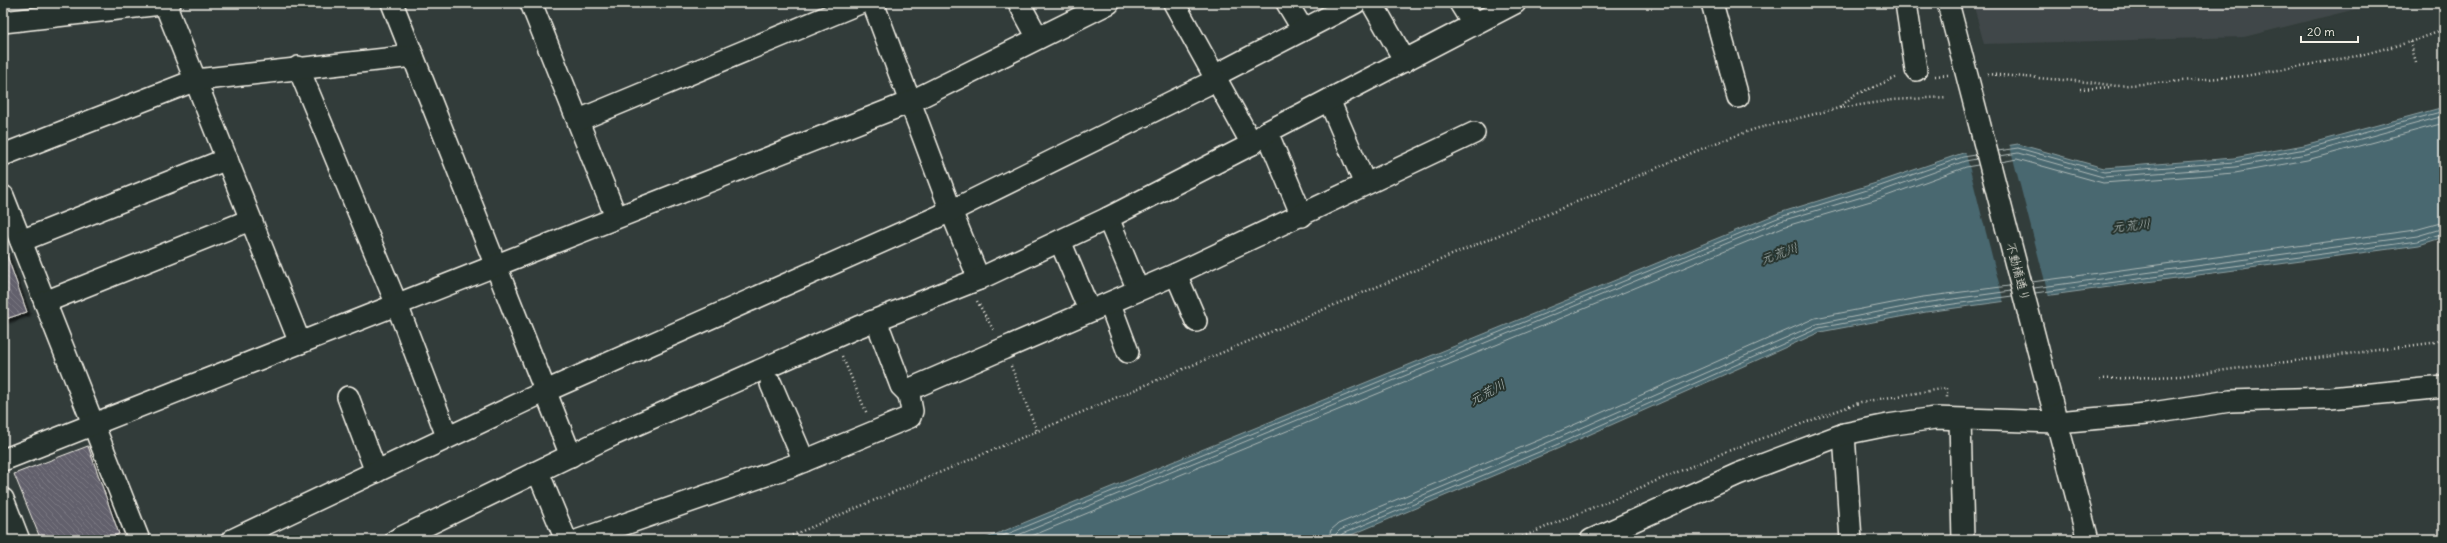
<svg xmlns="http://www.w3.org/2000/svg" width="2447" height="543" font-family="Delius,'Klee One',sans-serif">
	<defs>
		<pattern id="building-back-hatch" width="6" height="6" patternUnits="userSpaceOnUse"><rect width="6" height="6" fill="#62606c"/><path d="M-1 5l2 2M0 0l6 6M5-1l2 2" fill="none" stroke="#797781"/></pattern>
		<filter id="shadow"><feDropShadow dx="3.5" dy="3.5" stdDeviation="1" flood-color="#0009"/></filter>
	</defs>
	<rect width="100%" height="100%" fill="#323c3a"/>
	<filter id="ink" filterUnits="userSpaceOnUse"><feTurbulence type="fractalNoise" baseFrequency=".025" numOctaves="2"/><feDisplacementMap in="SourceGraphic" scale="8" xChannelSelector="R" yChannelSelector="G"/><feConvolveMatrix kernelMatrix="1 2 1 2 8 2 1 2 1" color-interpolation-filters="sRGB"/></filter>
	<g filter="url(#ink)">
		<!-- built -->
		<polygon fill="#404749" points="1973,3 2380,3 2244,37 1984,44"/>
		<!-- water -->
		<polygon fill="#48676f" stroke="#8d9e9f" points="2444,107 2444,237 2419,245 1926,312 1820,332 1557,449 1339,540 982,540 1779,213 1876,183 1963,153 2018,144 2104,168 2234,158 2304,145"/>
		<!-- pier -->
		<polygon fill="#323c3a" points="2009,143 2049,297 2004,303 1965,150"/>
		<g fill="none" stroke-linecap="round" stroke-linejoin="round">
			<!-- shore -->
			<g stroke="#afbab8" stroke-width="1">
				<polyline points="1998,151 2018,148 2104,172 2234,162 2305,149 2444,111"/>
				<polyline points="2000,156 2018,153 2103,177 2235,167 2306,154 2444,116"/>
				<polyline points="2001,162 2017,159 2103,183 2235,173 2307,160 2444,123"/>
				<polyline points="2032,282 2415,230 2444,222"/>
				<polyline points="2034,288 2417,236 2444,228"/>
				<polyline points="2035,293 2418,241 2444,233"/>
				<polyline points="993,540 1780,217 1877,187 1963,157 1976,155"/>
				<polyline points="1006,540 1781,221 1879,192 1965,161 1977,159"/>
				<polyline points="1022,540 1783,227 1881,198 1966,167 1978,165"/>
				<polyline points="1328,540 1331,530 1338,524 1551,435 1815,318 1923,297 2009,286"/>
				<polyline points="1334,540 1336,534 1340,530 1554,440 1817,324 1924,303 2011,291"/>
				<polyline points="1339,540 1342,534 1556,445 1819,328 1925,308 2012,296"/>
			</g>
		</g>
		<!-- building -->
		<g fill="url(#building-back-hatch)" stroke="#f4f1e8" filter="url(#shadow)">
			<polygon points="5,250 27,312 3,320 3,251"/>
			<polygon points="88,446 119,534 115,536 116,540 41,540 14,474"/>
		</g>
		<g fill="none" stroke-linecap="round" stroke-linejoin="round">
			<defs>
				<g id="minor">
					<polyline points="392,3 571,456"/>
					<polyline points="531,3 616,217"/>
					<polyline points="873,3 951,211 979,279"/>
					<polyline points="1019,3 1038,38"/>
					<polyline points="1174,3 1252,144"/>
					<polyline points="1287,3 1303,30"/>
					<polyline points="1372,3 1405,61"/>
					<polyline points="1460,3 1473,24"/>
					<polyline points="1712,3 1738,97"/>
					<polyline points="1906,3 1916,70"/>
					<polyline points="1948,3 1959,45"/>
					<polyline points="165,4 300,343"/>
					<polyline points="3,22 170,3"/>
					<polyline points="298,67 397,305 447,436"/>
					<polyline points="1214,76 1355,3"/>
					<polyline points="1329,100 1365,184"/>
					<polyline points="579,120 860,3"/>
					<polyline points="1267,132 1302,216"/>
					<polyline points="3,155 196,80 413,56"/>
					<polyline points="3,196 139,540"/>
					<polyline points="1108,218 1138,290"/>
					<polyline points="21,241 227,159"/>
					<polyline points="1060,241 1089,310"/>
					<polyline points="1176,274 1196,321"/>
					<polyline points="45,302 250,220"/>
					<polyline points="1110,304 1128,352"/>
					<polyline points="881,333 901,386 908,393"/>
					<polyline points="771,384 804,461"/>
					<polyline points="2050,396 2088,540"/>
					<polyline points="348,397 376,472"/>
					<polyline points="1960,420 1963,540"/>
					<polyline points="1844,434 1851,540"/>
					<polyline points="3,460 910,102 1109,3"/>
					<polyline points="538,472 566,540"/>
					<polyline points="3,499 19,540"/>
					<polyline points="232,540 546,391 951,211 1216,80"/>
					<polyline points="396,540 613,435 858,327 979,279 1108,218 1252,144 1267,132 1515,3"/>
					<polyline points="579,540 792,466 910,417 912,411 908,390 1176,274 1474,133"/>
					<polyline points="1591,540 1738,474 1844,434 1888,425 1935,418 2057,422 2146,414 2230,401 2330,398 2444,387"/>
				</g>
			</defs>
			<!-- minor casing -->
			<use href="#minor" stroke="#f4f1e8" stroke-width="24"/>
			<!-- path -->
			<g stroke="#f4f1e8" stroke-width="2.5" stroke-dasharray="1 3" stroke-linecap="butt">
				<polyline points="2410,42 2416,62"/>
				<polyline points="1987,74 2088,82 2117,86 2245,76 2357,56 2410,42 2444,30"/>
				<polyline points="1935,76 1948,75"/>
				<polyline points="2080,89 2112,87"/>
				<polyline points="1840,108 1893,100 1947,97"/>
				<polyline points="977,301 994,331"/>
				<polyline points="842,356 867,414"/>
				<polyline points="1011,366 1037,431"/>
				<polyline points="2100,379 2180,376 2431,343 2444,339"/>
				<polyline points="781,540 1713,144 1755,129 1839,108 1854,95 1898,77"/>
				<polyline points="1515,540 1728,451 1861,402 1947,388 1947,400"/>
			</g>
			<!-- minor -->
			<use href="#minor" stroke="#26332d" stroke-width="21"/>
			<defs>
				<polyline id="minor-bridge" points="1959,45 2050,396"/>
			</defs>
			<!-- minor-bridge casing -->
			<use href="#minor-bridge" stroke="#f4f1e8" stroke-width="24" stroke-linecap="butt"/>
			<!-- minor-bridge -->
			<use href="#minor-bridge" stroke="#26332d" stroke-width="21"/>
		</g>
	</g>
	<g text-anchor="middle" stroke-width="4" stroke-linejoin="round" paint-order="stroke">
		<!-- street labels -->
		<g font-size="12" fill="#f4f1e8" stroke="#26332d">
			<text transform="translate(2018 272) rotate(75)" y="4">不動橋通り</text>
		</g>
		<!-- water labels -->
		<g font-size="13" font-style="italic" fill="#afbab8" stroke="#26332d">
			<text transform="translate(2131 225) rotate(-6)" y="5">元荒川</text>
			<text transform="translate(1779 253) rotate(-20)" y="5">元荒川</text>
			<text transform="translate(1487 392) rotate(-28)" y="5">元荒川</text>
		</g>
	</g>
	<!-- margin -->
	<rect width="2447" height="543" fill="none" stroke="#26332d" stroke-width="16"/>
	<rect x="8" y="8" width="2431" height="527" fill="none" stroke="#f4f1e8" stroke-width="1.5" filter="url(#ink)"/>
	<!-- scale -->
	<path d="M2301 36v6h57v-6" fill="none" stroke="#f4f1e8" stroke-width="2"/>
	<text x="2307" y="36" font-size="12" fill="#f4f1e8" stroke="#26332d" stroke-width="3" paint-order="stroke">20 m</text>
</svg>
